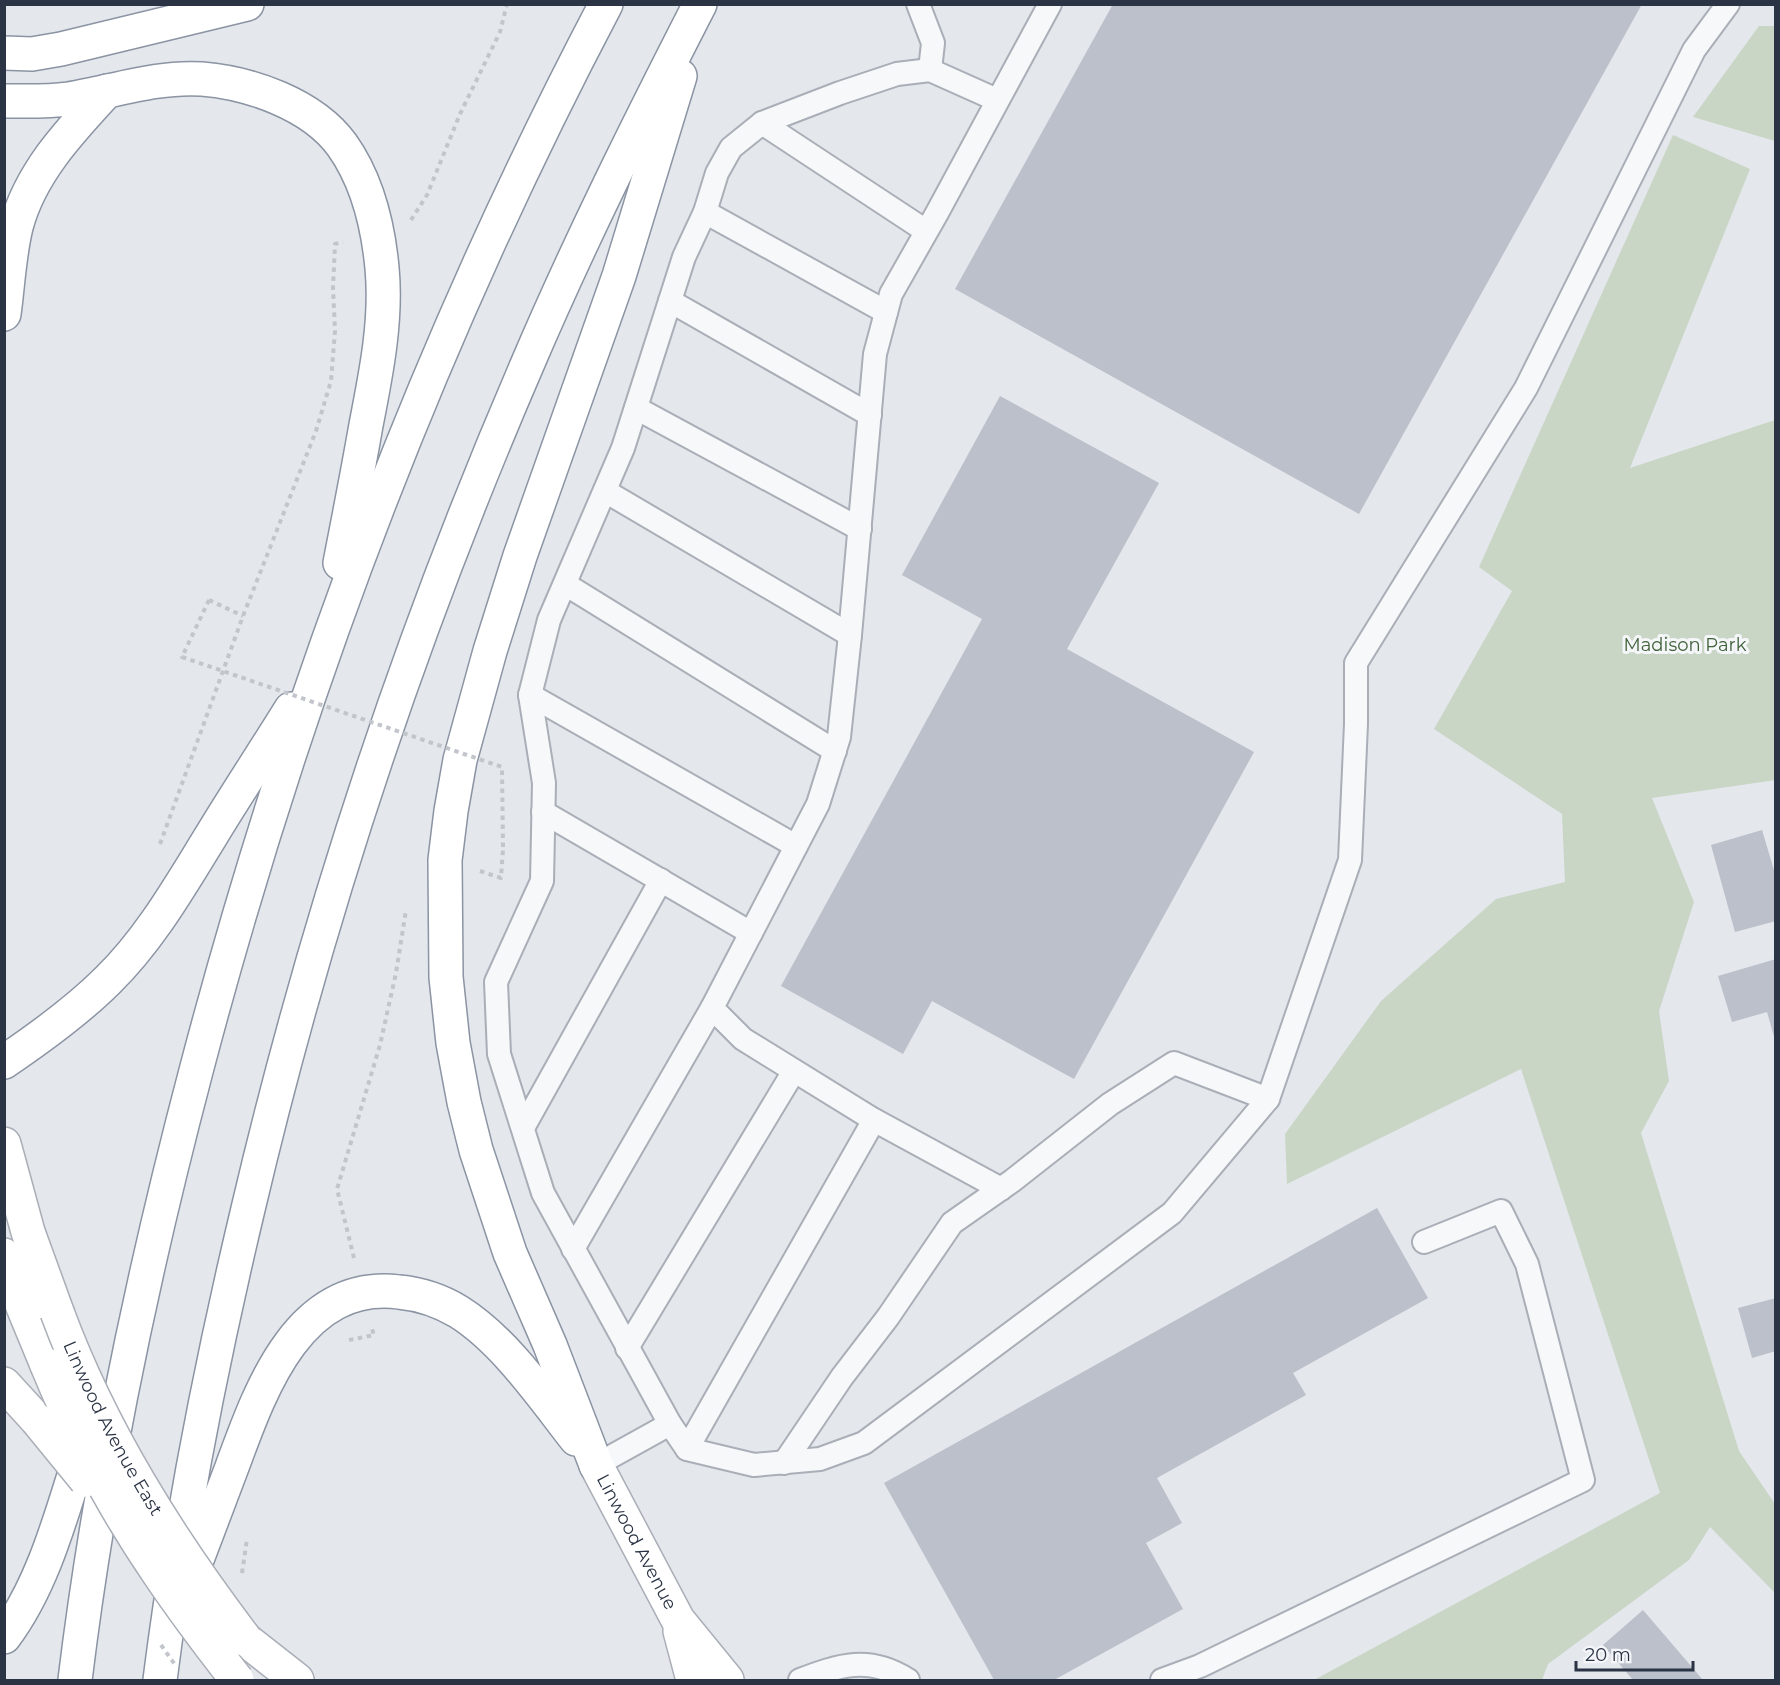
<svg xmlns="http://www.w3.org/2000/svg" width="1780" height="1685" font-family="Montserrat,sans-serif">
	<rect width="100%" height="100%" fill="#e4e7ec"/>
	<!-- green -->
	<g fill="#c9d6c5">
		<polygon points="1759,26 1775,26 1775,141 1693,117"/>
		<polygon points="1673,135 1750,169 1630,468 1775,420 1776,780 1652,798 1694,902 1659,1011 1669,1081 1641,1133 1739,1451 1775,1504 1775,1593 1710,1527 1689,1560 1548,1664 1542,1680 1314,1680 1660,1493 1521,1069 1287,1184 1285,1134 1381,1001 1496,899 1565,882 1562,814 1434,729 1512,591 1479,567"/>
	</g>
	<!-- building -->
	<g fill="#bbc0ca">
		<polygon points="1113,4 1642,4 1359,514 955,289"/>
		<polygon points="1000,396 1159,483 1067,649 1254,752 1074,1079 932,1001 903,1054 781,986 982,619 902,575"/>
		<polygon points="1762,830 1776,877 1776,921 1735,932 1711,845"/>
		<polygon points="1776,959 1776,1040 1775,1040 1767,1012 1732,1022 1718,976"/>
		<polygon points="1377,1208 1428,1298 1293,1373 1306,1395 1157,1478 1182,1523 1146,1543 1183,1609 1054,1680 994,1680 884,1483"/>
		<polygon points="1776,1298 1776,1351 1752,1358 1738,1308"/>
		<polygon points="1643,1610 1703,1680 1633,1680 1603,1645"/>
	</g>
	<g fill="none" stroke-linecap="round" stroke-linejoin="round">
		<defs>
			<g id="service">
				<polyline points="918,4 933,43 930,70"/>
				<polyline points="997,100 930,70 897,74 840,93 762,123 731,148 717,173 705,212 684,257 623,448 549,620 530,695 544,783 542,881 496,982 499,1054 543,1193 670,1424 687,1449 754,1465 820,1459 864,1443 1172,1213 1268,1099 1350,860 1356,724 1356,663 1526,388 1694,50 1728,4"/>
				<polyline points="762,123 926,231"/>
				<polyline points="705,212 886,312"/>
				<polyline points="670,301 870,415"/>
				<polyline points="636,408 860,529"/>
				<polyline points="605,491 850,635"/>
				<polyline points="565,584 835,751"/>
				<polyline points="530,695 796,846"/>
				<polyline points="543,812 751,933"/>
				<polyline points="523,1128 661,880"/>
				<polyline points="1001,1189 874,1120 743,1039 712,1008 818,804 839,737 850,635 875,354 891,294 937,213 1050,4"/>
				<polyline points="573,1249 712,1008"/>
				<polyline points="627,1348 794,1071"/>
				<polyline points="687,1449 874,1120"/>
				<polyline points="784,1463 842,1377 888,1317 952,1223 1012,1181 1110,1104 1174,1063 1268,1099"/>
				<polyline points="596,1465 670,1424"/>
				<path d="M800,1680C840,1665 869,1655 908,1680"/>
				<polyline points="1162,1680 1200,1666 1583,1480 1527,1264 1501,1211 1424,1242"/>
			</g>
			<g id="secondary">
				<polyline points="4,1144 28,1232 57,1312"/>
				<polyline points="4,1255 23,1307 47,1365"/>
				<polyline points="4,1384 37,1420"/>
				<path id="s1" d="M596,1465L678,1620L727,1680"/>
				<polyline points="680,1631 693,1680"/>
				<polyline points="246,1640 297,1680"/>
			</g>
			<g id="trunk">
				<polyline points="4,53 32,54 61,49 247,4"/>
				<path d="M4,101C25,101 47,102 68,99C112,92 156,76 202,79C250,83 312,104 342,145C367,180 378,225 382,268C387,320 376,374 366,425C358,471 349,517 340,563"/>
				<path d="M4,314C8,285 9,256 16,227C30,173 70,131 107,91"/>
				<path d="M4,1062C41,1037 77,1011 108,980C150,939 180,886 211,836C237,793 265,751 291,709"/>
				<polyline points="596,1465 550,1345 510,1253 476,1150 464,1102 453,1043 446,977 445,860 451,811 460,760 490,651 520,556 619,276 680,76"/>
				<path d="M190,1578C204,1541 218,1504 232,1467C260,1391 298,1280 399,1292C420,1294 441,1301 459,1312C505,1341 543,1397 576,1439"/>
				<path d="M4,1637C45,1583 63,1508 84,1444"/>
				<path d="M75,1680C100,1475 143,1272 196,1071C293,702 428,342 606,4"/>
				<path d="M160,1680C180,1522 211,1364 248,1209C316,920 409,638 527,365C579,243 639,123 700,4"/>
			</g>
		</defs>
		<!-- service casing -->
		<use href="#service" stroke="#a9aeb7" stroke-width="26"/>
		<!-- secondary casing -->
		<use href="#secondary" stroke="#a9aeb7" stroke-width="36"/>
		<!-- trunk casing -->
		<use href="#trunk" stroke="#8b94a3" stroke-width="36"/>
		<!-- path -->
		<g stroke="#c2c5cb" stroke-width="4" stroke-dasharray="4.5 4.5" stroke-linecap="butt">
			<polyline points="411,220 427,195 460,114 500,32 507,4"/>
			<polyline points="209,600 243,616"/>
			<polyline points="160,844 243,616 316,431 331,381 335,331 333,288 335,244 343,242"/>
			<polyline points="480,871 501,878 503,849"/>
			<polyline points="354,1258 337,1189 380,1045 396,973 406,910"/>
			<polyline points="349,1340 374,1335 372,1329"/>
			<polyline points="242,1573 247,1539"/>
		</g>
		<!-- service -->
		<use href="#service" stroke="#f7f8fa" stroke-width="22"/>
		<!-- secondary -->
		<use href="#secondary" stroke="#fff" stroke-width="33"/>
		<!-- trunk -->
		<use href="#trunk" stroke="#fff" stroke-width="33"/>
		<defs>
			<g id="secondary-bridge">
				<path id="s2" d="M57,1312C101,1431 169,1539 246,1640"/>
				<path d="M47,1365C60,1397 75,1429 91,1460C131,1539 183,1611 237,1680"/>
				<polyline points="37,1420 86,1480"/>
			</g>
		</defs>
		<!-- secondary-bridge casing -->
		<use href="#secondary-bridge" stroke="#a9aeb7" stroke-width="36" stroke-linecap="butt"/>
		<!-- path-bridge -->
		<g stroke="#c2c5cb" stroke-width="4" stroke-dasharray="4.5 4.5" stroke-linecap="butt">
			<polyline points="209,600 182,657 502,767 503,849"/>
			<polyline points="161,1645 176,1666"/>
		</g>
		<!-- secondary-bridge -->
		<use href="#secondary-bridge" stroke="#fff" stroke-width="33"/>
	</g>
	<g text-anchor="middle" stroke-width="6" stroke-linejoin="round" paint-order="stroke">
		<!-- park labels -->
		<g font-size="18" fill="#3f6138" stroke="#f4f6f9">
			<text x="1685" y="651">Madison Park</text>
		</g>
		<!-- street labels -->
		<g font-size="18" fill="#2b3445" stroke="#f4f6f9">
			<text dy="6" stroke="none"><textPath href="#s2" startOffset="129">Linwood Avenue East</textPath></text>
			<text dy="6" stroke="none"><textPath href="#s1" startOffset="87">Linwood Avenue</textPath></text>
		</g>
	</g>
	<!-- border -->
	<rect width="1780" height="1685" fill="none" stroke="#2b3445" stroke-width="12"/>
	<!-- scale -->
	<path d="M1576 1661v9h117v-9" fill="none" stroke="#2b3445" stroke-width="3"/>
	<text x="1585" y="1661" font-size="18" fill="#2b3445" stroke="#f4f6f9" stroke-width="4.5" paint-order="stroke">20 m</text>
</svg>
